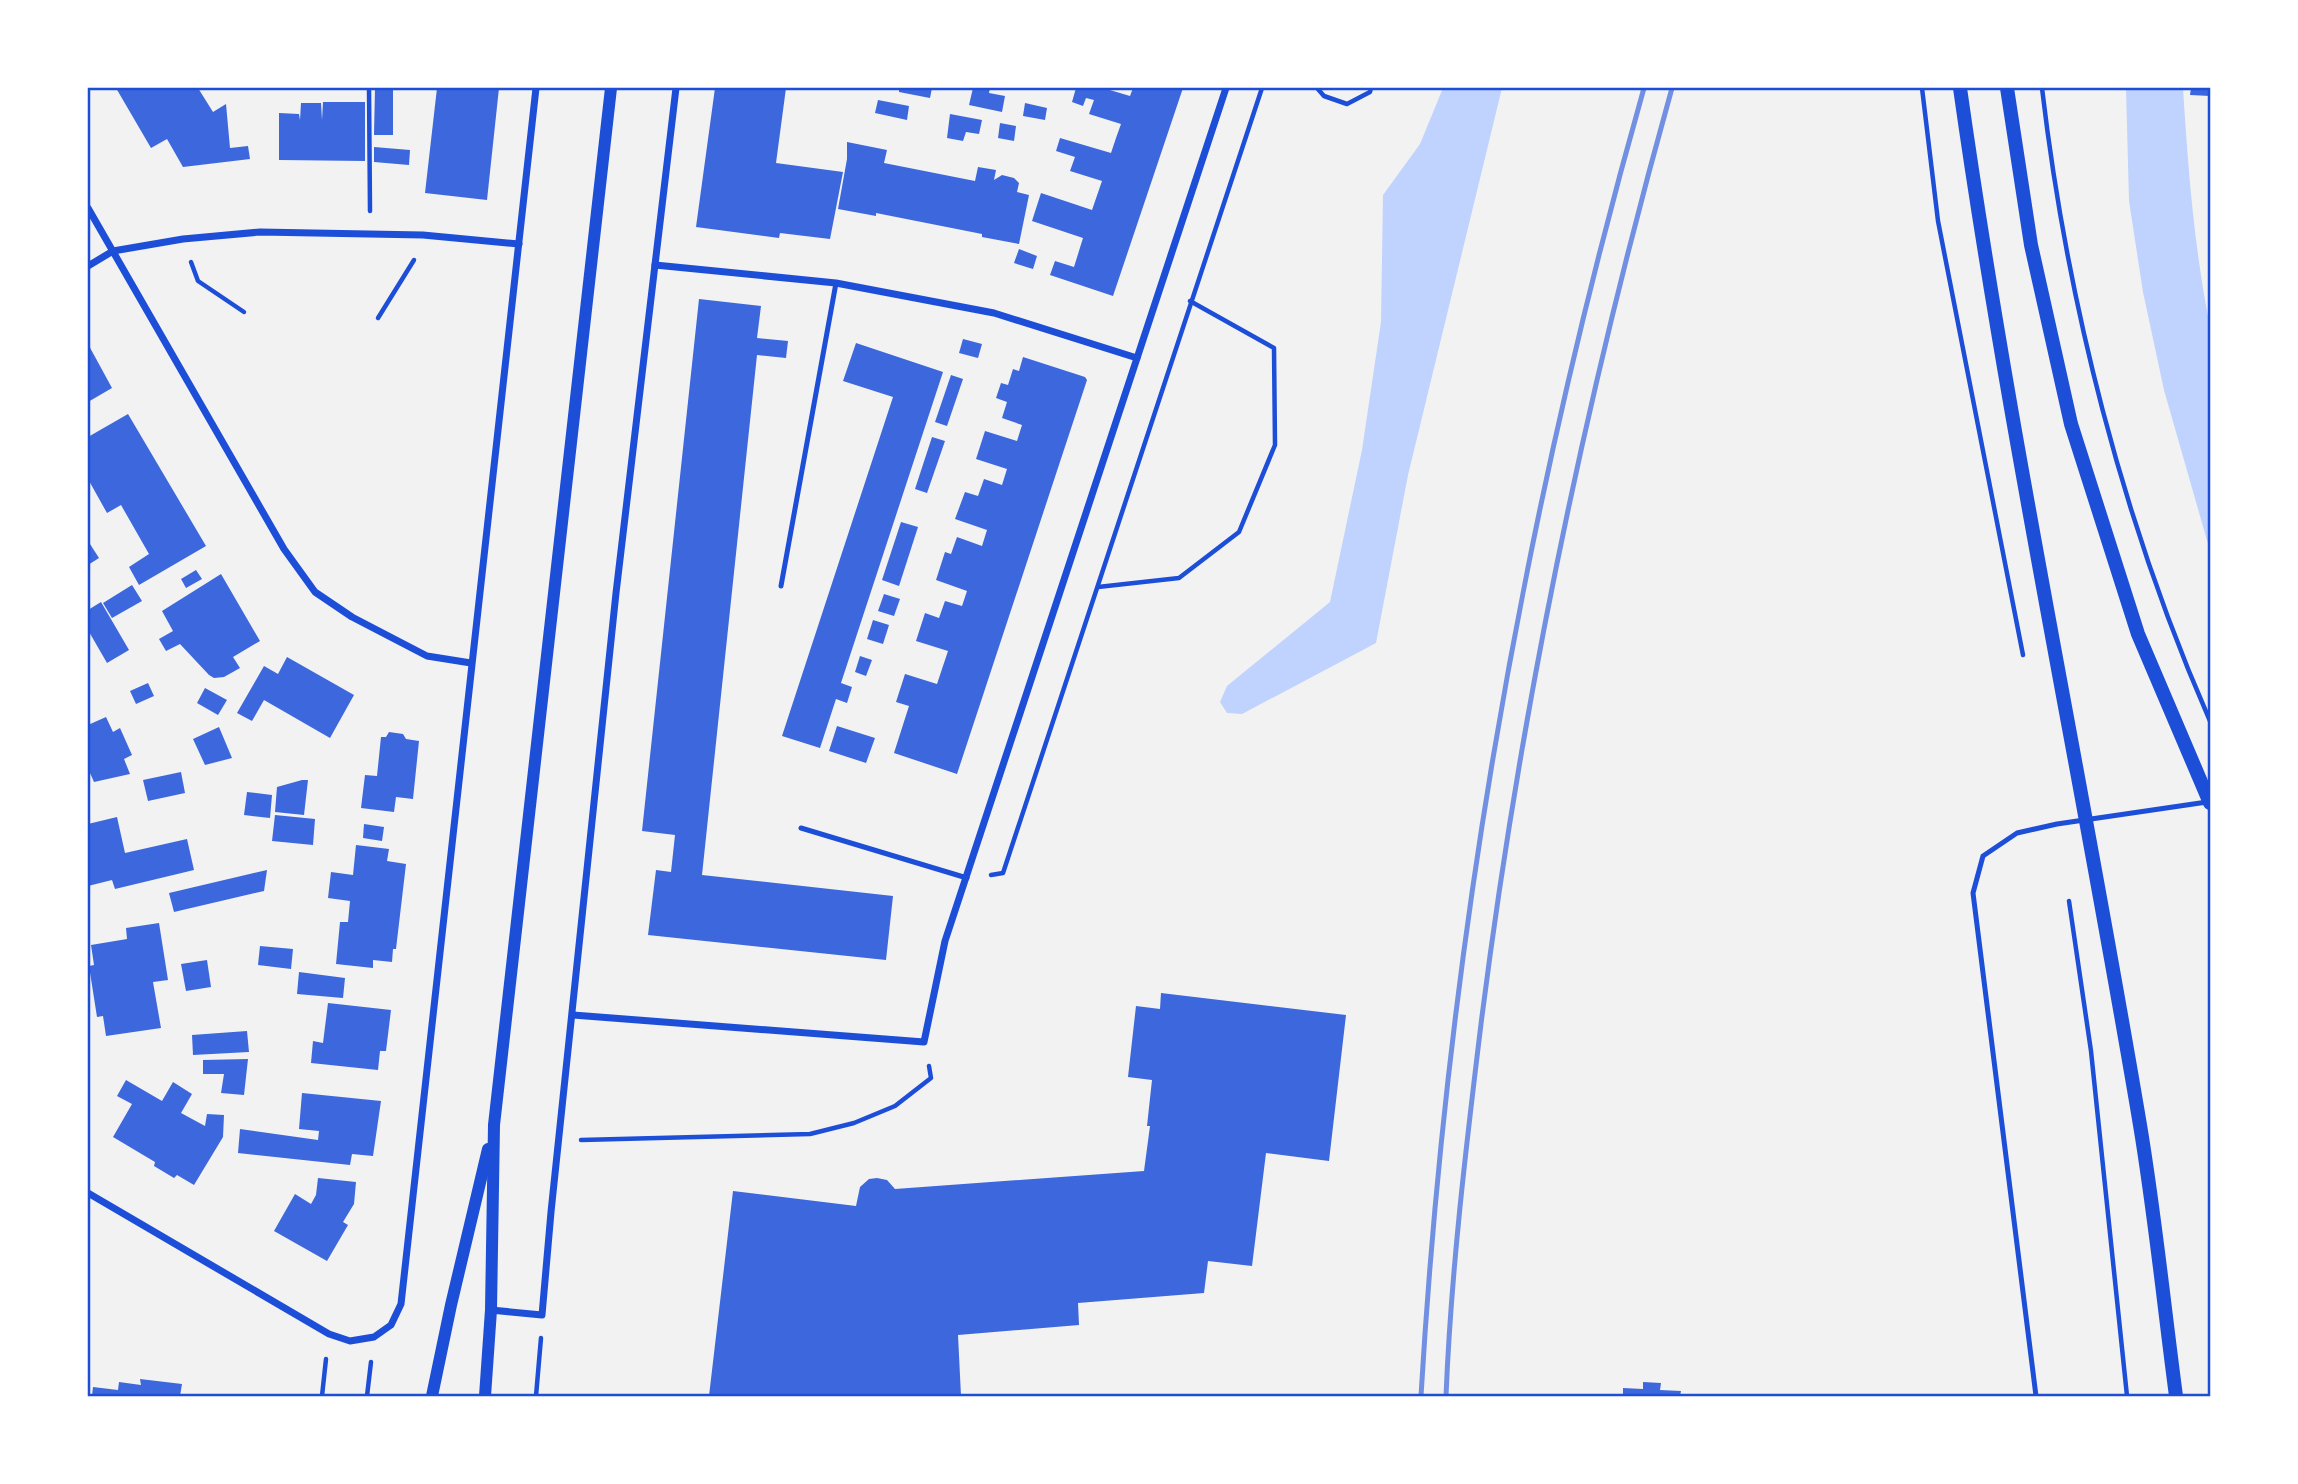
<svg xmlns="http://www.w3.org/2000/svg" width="2298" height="1484" font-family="'DejaVu Sans',sans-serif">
	<rect width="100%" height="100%" fill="#f2f2f2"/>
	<!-- water -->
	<g fill="#bfd3fe">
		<polygon points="1443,88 1502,88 1408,475 1376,643 1242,714 1227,713 1220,702 1227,686 1330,602 1362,450 1381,322 1383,195 1420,144"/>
		<path d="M2126,88H2183C2188,167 2194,248 2210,326V551L2164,390L2143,292L2129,201Z"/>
	</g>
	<!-- building -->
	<g fill="#3d67dc">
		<polygon points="116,88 198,88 213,112 226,104 230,148 248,146 250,159 183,167 167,139 151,148"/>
		<polygon points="375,88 393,88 393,135 374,135"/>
		<polygon points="437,88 499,88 487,200 425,193"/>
		<polygon points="715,88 786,88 776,163 843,172 830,239 780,233 779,238 696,227"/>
		<polygon points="899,88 932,88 930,98 899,92"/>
		<polygon points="973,88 990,88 989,93 1005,96 1002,112 969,105"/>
		<polygon points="1076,88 1103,88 1130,96 1133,88 1183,88 1113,296 1050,275 1055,261 1074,267 1083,238 1032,221 1041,193 1092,210 1102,181 1070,171 1075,157 1056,151 1060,138 1111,153 1116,138 1121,124 1089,114 1094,100 1086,98 1083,106 1072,102"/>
		<polygon points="2191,88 2210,88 2210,96 2190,95"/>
		<polygon points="878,100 909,106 907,120 875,113"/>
		<polygon points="323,102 365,102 365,161 279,160 279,113 299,114 300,120 301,103 321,103 322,120"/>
		<polygon points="1025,103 1047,108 1045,120 1023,116"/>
		<polygon points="950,114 982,120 979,134 966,132 963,141 947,138"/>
		<polygon points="1000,123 1016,126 1014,141 998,138"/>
		<polygon points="847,142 887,150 884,163 975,181 978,167 996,170 994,180 1002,175 1014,178 1019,183 1017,192 1029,195 1019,244 982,237 982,234 876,213 876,216 838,209 847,159"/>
		<polygon points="374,147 410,150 409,165 374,162"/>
		<polygon points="1019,249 1037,256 1033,269 1014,263"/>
		<polygon points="699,299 761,306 757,338 788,341 786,358 757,355 702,875 893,896 886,960 648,935 656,870 671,872 675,835 642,831"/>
		<polygon points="963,339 982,344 978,358 959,353"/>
		<polygon points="856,343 943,372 841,683 852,687 847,703 836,699 820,748 782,736 893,397 843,381"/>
		<polygon points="88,344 112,388 88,402"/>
		<polygon points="1023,357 1085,377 1087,380 957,774 894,753 909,706 896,702 905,674 937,684 948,651 916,641 925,613 939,618 945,601 962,606 967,591 936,580 945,552 951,554 957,537 982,546 987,530 955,519 965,492 978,496 984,479 1002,485 1007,469 976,459 985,431 1017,441 1022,425 1002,418 1007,402 996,398 1001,383 1008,385 1013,369 1019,371"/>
		<polygon points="951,375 963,379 947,426 935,422"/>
		<polygon points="128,414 206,546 139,585 129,567 149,554 121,505 107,513 88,479 88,437"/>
		<polygon points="932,437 945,441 927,493 915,489"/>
		<polygon points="901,522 918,527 899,586 882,580"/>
		<polygon points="90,544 99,558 88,565 88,546"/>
		<polygon points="196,570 202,579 186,588 181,579"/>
		<polygon points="221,574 260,641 233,657 240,668 224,677 214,678 209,675 180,644 166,651 159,639 173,631 162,611"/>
		<polygon points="132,585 142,601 112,618 103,603"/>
		<polygon points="884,594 900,599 894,616 878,611"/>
		<polygon points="101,602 129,650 107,663 88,630 88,610"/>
		<polygon points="873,620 889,625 883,644 867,639"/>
		<polygon points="860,656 872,660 866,676 855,672"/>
		<polygon points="287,657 354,695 330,738 264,700 252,721 237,713 264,666 278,674"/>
		<polygon points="148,683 154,696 136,704 130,691"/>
		<polygon points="205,688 227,700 218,715 197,703"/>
		<polygon points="106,717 113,732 120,728 132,755 124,759 130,774 94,782 90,773 88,774 88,725"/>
		<polygon points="837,726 875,738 866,763 829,751"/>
		<polygon points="219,727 232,758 205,765 193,739"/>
		<polygon points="389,732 403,734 406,739 419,741 413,799 396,797 394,812 361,808 365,775 377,776 381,737 386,737"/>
		<polygon points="181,772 185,793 148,801 143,780"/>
		<polygon points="302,780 308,780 304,815 275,812 277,787"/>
		<polygon points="247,792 272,795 270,818 244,815"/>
		<polygon points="275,815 315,819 313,845 272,841"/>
		<polygon points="117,817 125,853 187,839 194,870 115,889 112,880 88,886 88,824"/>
		<polygon points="364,824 384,827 382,841 363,838"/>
		<polygon points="356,845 389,849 387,861 406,864 396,949 393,949 392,962 373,960 373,968 336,964 340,922 348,922 350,901 328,898 331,872 353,875"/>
		<polygon points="267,870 264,891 174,912 169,893"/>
		<polygon points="159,923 168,980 153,982 161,1028 106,1036 103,1016 97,1017 89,966 94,965 91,945 127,939 126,928"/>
		<polygon points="260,946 293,949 291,969 258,965"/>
		<polygon points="207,960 211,987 186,991 181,964"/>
		<polygon points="299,972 345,978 343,998 297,994"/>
		<polygon points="1161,993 1346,1015 1329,1161 1266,1153 1252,1266 1208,1261 1204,1293 1078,1303 1079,1325 958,1335 961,1396 709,1396 733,1191 856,1206 860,1187 869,1179 877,1178 887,1180 895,1189 1144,1171 1150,1126 1147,1126 1152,1080 1128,1077 1136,1006 1160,1009"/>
		<polygon points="328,1003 391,1010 386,1051 380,1051 378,1070 311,1063 313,1041 323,1043"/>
		<polygon points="247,1031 249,1052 193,1055 192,1035"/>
		<polygon points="248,1059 244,1095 221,1093 224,1074 203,1074 203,1060"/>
		<polygon points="126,1080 162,1101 173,1082 192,1094 181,1113 205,1126 207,1114 224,1115 223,1137 194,1185 177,1175 174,1178 154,1166 155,1162 113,1137 132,1104 117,1096"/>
		<polygon points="302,1093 381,1101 373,1156 352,1154 350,1165 238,1153 240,1129 318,1140 319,1131 299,1129"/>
		<polygon points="318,1178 356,1182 354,1204 343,1222 348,1225 327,1261 274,1231 295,1194 311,1204 316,1195"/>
		<polygon points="140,1379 182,1384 180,1396 92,1396 93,1387 118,1390 119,1382 141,1385"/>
		<polygon points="1643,1382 1661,1383 1660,1390 1681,1391 1680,1396 1623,1396 1623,1388 1643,1389"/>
	</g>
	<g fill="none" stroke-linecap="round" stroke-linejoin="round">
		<!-- path -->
		<g stroke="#1d4ed8" stroke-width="4.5">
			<polyline points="369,88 370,211"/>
			<polyline points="1317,88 1324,96 1347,104 1370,92 1371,88"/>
			<polyline points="1922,88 1938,221 2023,655"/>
			<path d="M2042,88C2067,302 2123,523 2210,721"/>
			<polyline points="191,262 198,281 244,312"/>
			<polyline points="378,318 414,260"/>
			<polyline points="1098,587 1179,578 1239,532 1275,445 1274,348 1190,301"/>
			<polyline points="991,875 1003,873 1262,88"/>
			<polyline points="2069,901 2091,1051 2127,1396"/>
			<polyline points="581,1140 810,1134 854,1123 895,1106 931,1078 929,1066"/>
			<polyline points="322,1396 326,1359"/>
			<polyline points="367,1396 371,1362"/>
			<polyline points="536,1396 541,1338"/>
		</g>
		<!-- service -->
		<g stroke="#1d4ed8" stroke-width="5">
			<polyline points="781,586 836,283"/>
			<polyline points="801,828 967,878"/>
			<polyline points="2036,1396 1973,893 1983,856 2017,833 2057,824 2207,802"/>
		</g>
		<!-- minor -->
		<g stroke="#1d4ed8" stroke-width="7">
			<polyline points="88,208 284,549 315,592 352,617 427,656 471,663"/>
			<polyline points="655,265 836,283 994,313 1137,358"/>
			<polyline points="88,266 113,251 183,239 260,232 423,235 519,244"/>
			<polyline points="573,1015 924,1042 945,941 1226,88"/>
			<polyline points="88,1193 329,1334 350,1341 374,1337 391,1325 401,1304 536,88"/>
			<polyline points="491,1310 542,1315 551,1212 616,593 676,88"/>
		</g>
		<!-- tertiary -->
		<g stroke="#1d4ed8" stroke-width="12">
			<polyline points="432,1396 451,1305 488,1149"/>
			<polyline points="485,1396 491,1310 494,1125 611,88"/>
		</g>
		<!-- secondary -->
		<g stroke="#1d4ed8" stroke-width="14">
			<path d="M1960,88C2009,435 2082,779 2140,1125C2155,1215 2164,1306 2176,1396"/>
			<polyline points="2007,88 2031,245 2071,424 2138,634 2210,803"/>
		</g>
		<!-- rail -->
		<g stroke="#7290e2" stroke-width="5">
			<path d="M1421,1396C1447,954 1523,514 1644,88"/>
			<path d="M1446,1396C1451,1272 1466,1147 1481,1024C1521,707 1586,395 1672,88"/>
		</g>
	</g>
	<!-- border -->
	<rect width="2298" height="1484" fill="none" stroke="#ffffff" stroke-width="178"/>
	<rect x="89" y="89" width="2120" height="1306" fill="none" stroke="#1d4ed8" stroke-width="2.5"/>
</svg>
